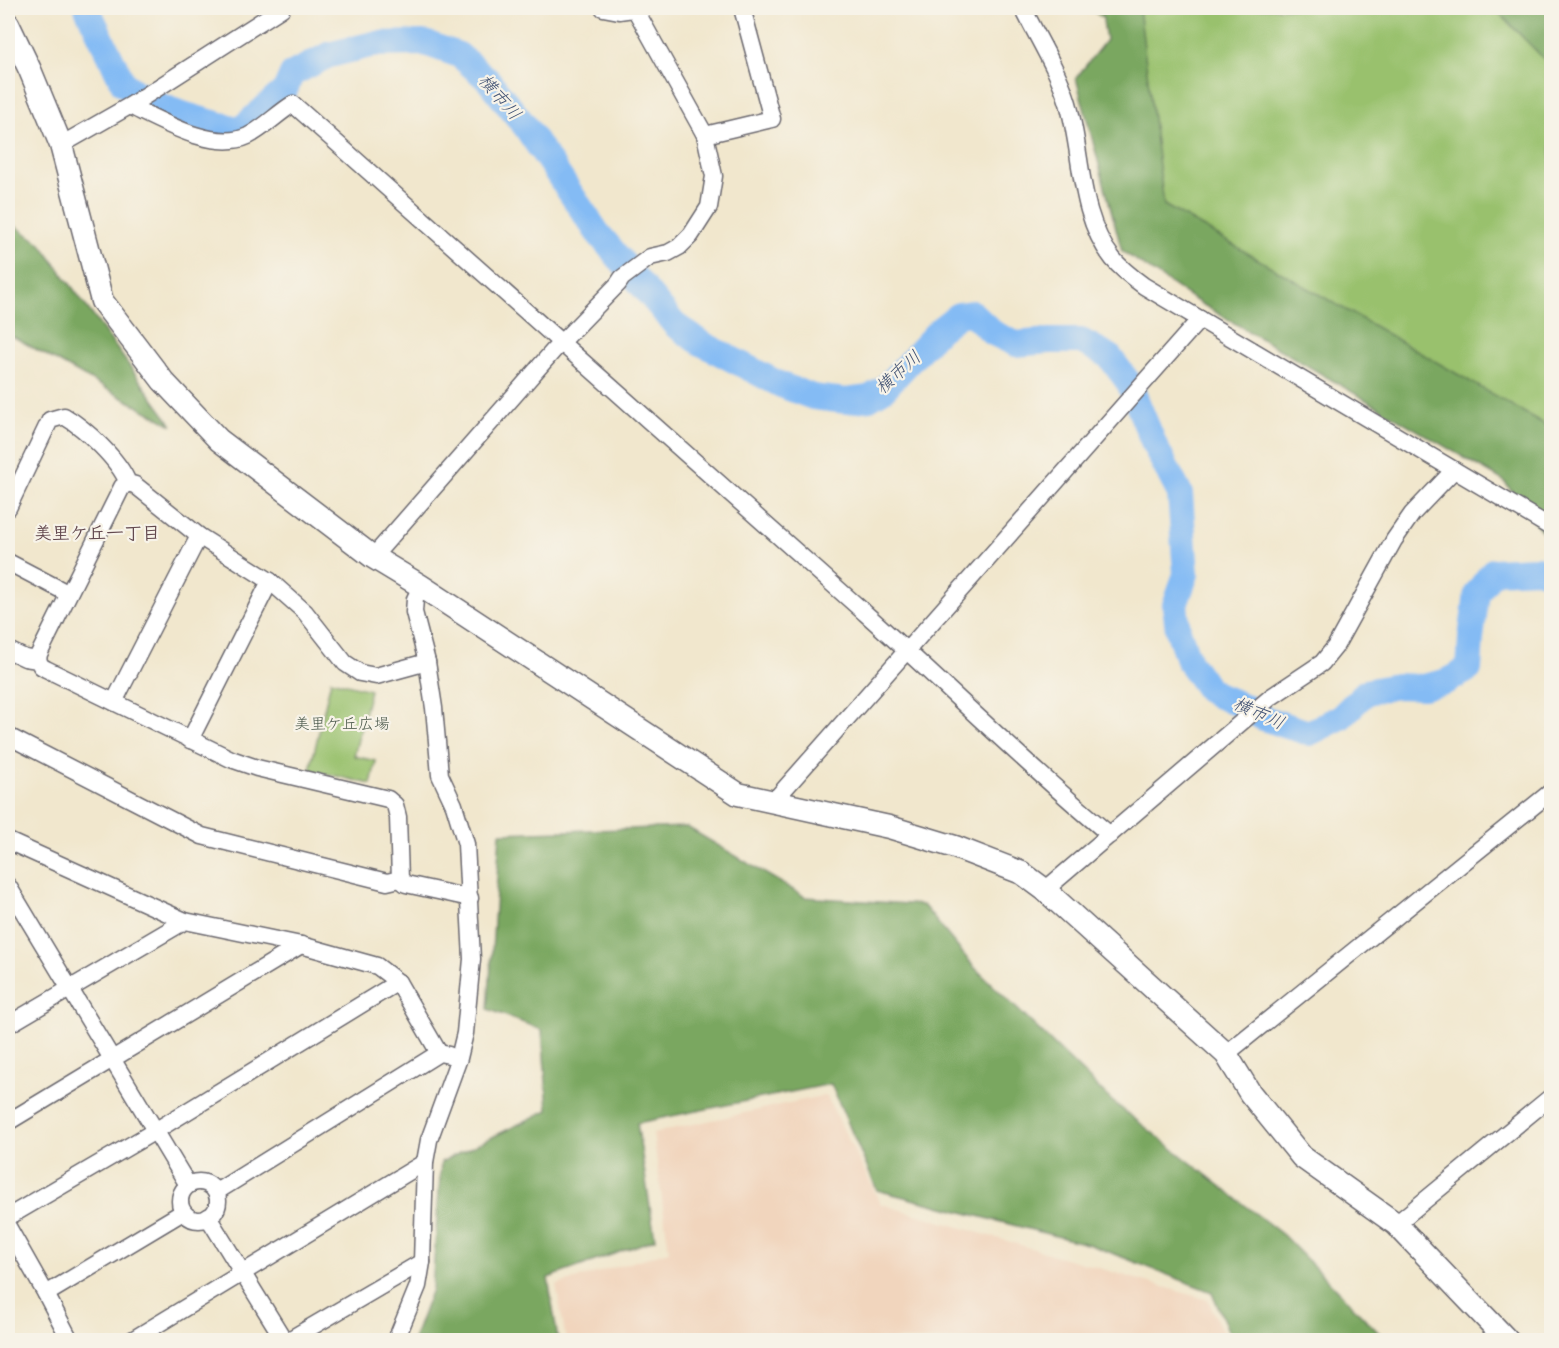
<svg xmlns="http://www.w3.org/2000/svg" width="1559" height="1348" font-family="Sriracha,'Klee One',sans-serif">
	<rect width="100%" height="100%" fill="#f7f3e8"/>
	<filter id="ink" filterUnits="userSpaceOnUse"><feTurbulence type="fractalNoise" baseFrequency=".0167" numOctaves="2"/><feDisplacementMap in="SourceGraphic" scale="12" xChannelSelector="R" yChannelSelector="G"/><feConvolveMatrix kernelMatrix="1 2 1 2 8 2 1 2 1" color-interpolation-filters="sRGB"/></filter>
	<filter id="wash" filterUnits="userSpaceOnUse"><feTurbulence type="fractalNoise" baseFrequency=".008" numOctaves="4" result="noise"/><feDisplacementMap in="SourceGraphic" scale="24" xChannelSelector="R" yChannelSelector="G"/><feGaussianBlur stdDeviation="1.35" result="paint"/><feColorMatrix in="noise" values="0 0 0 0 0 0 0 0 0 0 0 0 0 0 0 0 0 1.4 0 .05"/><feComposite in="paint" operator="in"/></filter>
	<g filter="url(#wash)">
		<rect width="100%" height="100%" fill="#f1e7cd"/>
		<!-- built -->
		<polygon fill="#f1d5bd" points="826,1095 881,1204 1208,1300 1226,1340 566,1340 556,1285 669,1251 653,1133"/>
		<!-- green -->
		<g fill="#99c16d" stroke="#5e7254" stroke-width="1.5">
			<polygon points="1089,8 1551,8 1551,445 1152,213 1130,39"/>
			<polygon points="331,680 370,690 354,756 376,761 371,784 310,770"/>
		</g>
		<!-- forest -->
		<g fill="#7aa760" stroke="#4e644e" stroke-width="1.5">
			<polygon points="1101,8 1139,8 1164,205 1551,428 1551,544 1504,481 1195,300 1122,251 1076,78 1106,40"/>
			<polygon points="1494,8 1551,8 1551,66"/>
			<polygon points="8,221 41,244 173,426 14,337 8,337"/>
			<polygon points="687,827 805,897 923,905 974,967 1112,1101 1283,1235 1386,1340 1232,1340 1212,1292 1091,1245 877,1190 831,1084 637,1123 655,1239 548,1278 558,1340 413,1340 432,1289 441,1162 548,1110 542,1030 488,1009 500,833"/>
		</g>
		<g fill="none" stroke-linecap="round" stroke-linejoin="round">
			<!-- river -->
			<path stroke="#84bbf4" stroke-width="26" d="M87,8L123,83C155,110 200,119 240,130L285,90L292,74L329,55L374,44L425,43L459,55L488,80L525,126L597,232L675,325L701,343L781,385L813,397L846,401L869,398L884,389L939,330L958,315L972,313L993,333L1016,344L1049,341H1081L1109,356L1129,383L1155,446L1180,494L1186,574L1175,605L1178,630L1189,662L1208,689L1219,696L1244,706L1263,718L1309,733L1341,717L1366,692L1396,686L1423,687L1445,682L1469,669L1471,638L1477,593L1493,571L1537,569L1552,574"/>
		</g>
	</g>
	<g filter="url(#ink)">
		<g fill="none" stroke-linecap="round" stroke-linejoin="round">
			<defs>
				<g id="street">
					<polyline points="603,8 619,11 640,8"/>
					<path d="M1023,8C1038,39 1058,70 1068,103C1083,155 1078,215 1113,259C1122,270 1133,278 1144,286L1552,528"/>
					<path d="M130,106C161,121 214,152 248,136C264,128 278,113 293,104C485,273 675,443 865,613C947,686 1025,764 1110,835"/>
					<polyline points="705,135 772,119 742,8"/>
					<polyline points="61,145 131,105 282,8"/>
					<path d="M8,508L50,420L64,416C86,429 119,460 128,483L135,485L199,536L270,581L305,612L345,663L360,673L376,676L427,662"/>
					<polyline points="373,557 554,350 618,284 622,278 650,257 668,253 679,247 691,235 709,207 714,176 705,135 635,9"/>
					<polyline points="8,562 67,593"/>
					<polyline points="8,650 25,658 38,660 41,666 46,669 231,759 257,768 388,799 395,805 398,817 400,879 406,884 470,898"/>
					<polyline points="38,660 39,654 122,487 128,483"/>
					<polyline points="114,702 199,536"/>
					<polyline points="8,736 202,836 387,882 400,879"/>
					<polyline points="190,740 270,581"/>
					<polyline points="772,803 1200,319"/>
					<polyline points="8,841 185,921 301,945 377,966 398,982"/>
					<polyline points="8,886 188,1185"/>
					<polyline points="1045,890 1271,697 1322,663 1335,647 1394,540 1412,514 1454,470"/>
					<polyline points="8,1025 185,921"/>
					<polyline points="1226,1054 1552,791"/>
					<polyline points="8,1122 301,945"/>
					<circle cx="199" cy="1201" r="19"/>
					<polyline points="216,1192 439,1053 449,1055"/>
					<polyline points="8,1217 155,1131 398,982 439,1053"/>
					<polyline points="208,1217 284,1340"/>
					<polyline points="1396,1224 1552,1096"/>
					<polyline points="8,1227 46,1294 70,1340"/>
					<polyline points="46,1294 183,1212"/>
					<polyline points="132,1340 425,1162"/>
					<polyline points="289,1340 422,1262"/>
					<polyline points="396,1340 418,1286 422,1262 425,1162 429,1140 459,1058 465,1033 472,959 466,844 454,805 440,775 434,708 427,662 414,612 415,599 421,586"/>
				</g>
				<polyline id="secondary" points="8,24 30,70 61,145 102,301 163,381 219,440 373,557 421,586 738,794 889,827 955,847 1022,873 1045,890 1226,1054 1250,1093 1302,1157 1396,1224 1507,1340"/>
			</defs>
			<!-- street casing -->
			<use href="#street" stroke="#6a676e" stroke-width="19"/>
			<!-- secondary casing -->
			<use href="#secondary" stroke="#6a676e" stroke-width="25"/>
			<!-- street -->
			<use href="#street" stroke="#fff" stroke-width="16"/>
			<!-- secondary -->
			<use href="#secondary" stroke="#fff" stroke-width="22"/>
		</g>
	</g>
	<g text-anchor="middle" stroke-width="4.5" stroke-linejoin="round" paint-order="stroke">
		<!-- park labels -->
		<g font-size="16" fill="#4c5a4c" stroke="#f7f3e8">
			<text x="342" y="729">美里ケ丘広場</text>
		</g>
		<!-- water labels -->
		<g font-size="18" font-style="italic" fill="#3f5072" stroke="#f7f3e8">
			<text transform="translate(500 97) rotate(49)" y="6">横市川</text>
			<text transform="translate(898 372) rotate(-42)" y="6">横市川</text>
			<text transform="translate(1259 713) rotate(24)" y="6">横市川</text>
		</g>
		<!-- neighbourhood labels -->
		<g font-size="18" font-weight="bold" fill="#63494f" stroke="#f7f3e8">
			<text x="97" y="539">美里ケ丘一丁目</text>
		</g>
	</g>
	<!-- margin -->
	<rect width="1559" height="1348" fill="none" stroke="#f7f3e8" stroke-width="30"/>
</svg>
